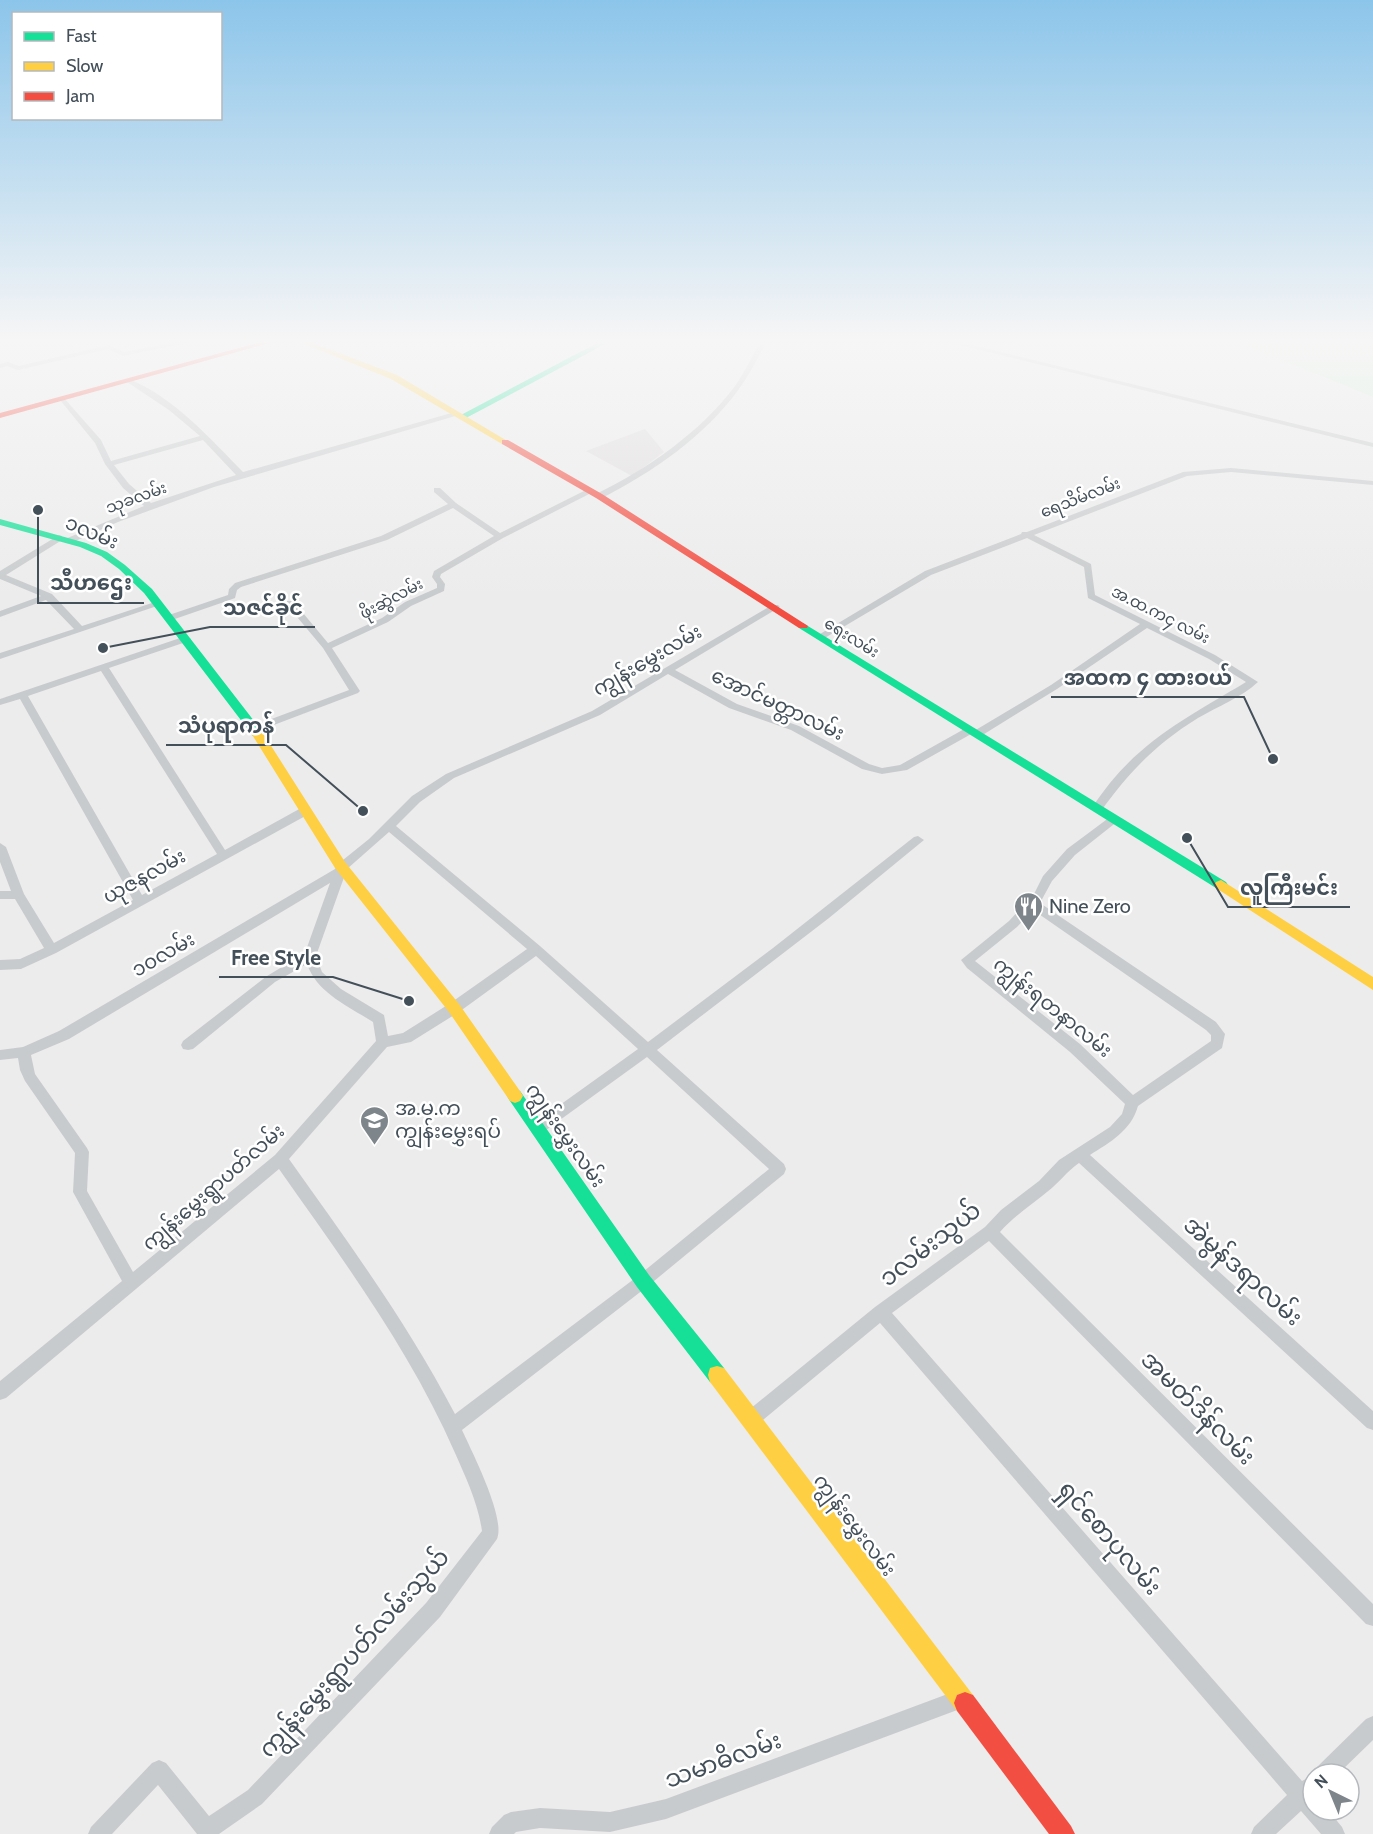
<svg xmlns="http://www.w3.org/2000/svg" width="1373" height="1834" font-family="Cabin,'Noto Sans Myanmar',sans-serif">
	<rect width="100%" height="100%" fill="#edecec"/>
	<!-- education -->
	<polygon fill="#dfddde" points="645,429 664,452 632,476 586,451"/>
	<!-- green -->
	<polygon fill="#cfeeda" points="1235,341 1373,341 1373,397"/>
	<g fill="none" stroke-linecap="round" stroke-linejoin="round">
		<!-- street -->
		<g fill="#c8cbcd" fill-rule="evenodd">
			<polygon points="182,341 196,341 123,356 108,349 18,370 7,366 0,368 0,364 8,362 19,366 109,345 124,352"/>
			<path d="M761,341H767C758,357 750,374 739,389C705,436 653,472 602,498H596V494C646,470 702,431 735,386C745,372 752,356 761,341Z"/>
			<polygon points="944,341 956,341 1373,443 1373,447"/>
			<path d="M129,379C173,397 210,438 243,472L455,412L462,414L214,487L118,522L71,543H65V539L144,506L123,488L105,464L95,443L60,400V398H64L101,440L111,461L200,436L169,410L127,382L126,381ZM203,440L236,475L151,503L129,484L114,465Z"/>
			<path d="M1231,468L1373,481V485L1231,472L1187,476L1034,535L1091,564L1095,595L1215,655L1258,682C1242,697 1217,707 1198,718C1156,744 1130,771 1101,811H1093L1092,808C1133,744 1183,720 1246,682L1209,659L1147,628L1057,689L981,736H973V733L907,770L882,774L862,769L791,730L729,708L668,674L600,715L454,778L420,802L396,826L540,946L648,1042L773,948L914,837L918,836L924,840L829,918L657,1050L784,1164L786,1169L784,1174L648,1286L462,1430C472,1452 506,1518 497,1539L440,1617L262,1804L219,1834H197L158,1785L112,1834H88L91,1827L152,1763L159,1760L166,1763L209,1816L248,1790L426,1603L482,1531C478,1503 466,1478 455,1453C410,1350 343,1260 279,1169L6,1398L0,1400V1381L122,1281L73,1192L75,1153L25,1081L20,1070L18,1058L0,1060V1050L23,1047L59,1031L335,869L338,864L369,839L412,796L446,774L592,711L772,605H778L780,607L675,670L737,704L799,726L869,764L882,768L900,765L966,728H974V731L1051,685L1140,624L1088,598L1084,567L1027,538L931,575L823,639H817L815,637L925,571L1021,534L1022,532H1027L1183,472ZM389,832L527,949L449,1004L403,1033L388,1036L384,1015L341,989L322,972L316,956L347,869ZM330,883L305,953L267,976L183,1041L181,1045L183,1049L188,1050L193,1049L275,982L307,964C317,993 348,1006 373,1022L376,1041L275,1155L133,1272L87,1191L89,1152L87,1148L35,1074L31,1055L69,1039ZM536,956L638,1049L532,1125L530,1129L532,1133L537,1135L542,1133L647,1057L769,1169L638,1276L455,1414C408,1324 348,1242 289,1159L387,1047L411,1042L459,1012Z"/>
			<polygon points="434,488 440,488 456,503 500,533 588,489 595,491 503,538 441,574 440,577 445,584 444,591 411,606 388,622 332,648 360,691 358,693 258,731 250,731 250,727 349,690 323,648 287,605 287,601 293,601 328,643 382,618 405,602 437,588 437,584 432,577 434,571 494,536 453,508 387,540 241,587 237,590 235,598 227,601 169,621 166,620 166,616 228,595 229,589 235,583 381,536 448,504 434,492"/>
			<polygon points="59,535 62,536 62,540 6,575 52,594 82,626 155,602 161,602 163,604 0,659 0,653 74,629 46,600 0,617 0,611 41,596 0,579 0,571"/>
			<path d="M186,636L191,639L189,641L109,668L225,850L301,808L305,807L310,811L309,814L56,953L21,969L0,970V960L20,959L44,948L15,899H0V891H11L0,862V843L6,847L24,894L54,943L133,900L20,699L0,705V699ZM101,671L217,854L142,895L28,696Z"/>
			<path d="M1114,814L1120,818L1118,821L1075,855L1052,881L1040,903L1216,1022L1225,1034L1222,1048L1138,1106C1131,1131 1110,1142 1090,1155L1373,1411V1430L1367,1428L1079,1163C1067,1171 1059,1183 1047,1192C1031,1205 1014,1216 1000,1232L1373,1604V1626L1366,1624L989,1241L892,1313L1302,1781L1313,1775V1810H1328L1342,1827L1345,1834H1321L1301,1811L1276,1834H1251L1254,1827L1287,1795L880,1323L757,1425L751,1427L745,1425L743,1419L745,1413L875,1307L985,1227L1001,1210L1039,1181L1059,1160L1110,1127L1122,1114L1125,1104L1070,1052L967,968L961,960L1009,921L1034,894L1043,876L1067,849ZM1033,910L1206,1030L1211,1035V1041L1133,1095L1080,1044L975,961L1017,927Z"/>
			<polygon points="961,1689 968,1692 971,1699 968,1706 666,1819 610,1832 540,1828 516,1832 514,1834 489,1834 492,1827 504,1815 511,1812 540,1808 610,1812 666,1799"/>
			<polygon points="1373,1716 1373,1740 1338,1774 1314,1774 1317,1767 1366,1719"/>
		</g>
		<!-- fast -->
		<g fill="#16e098" fill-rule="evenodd">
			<polygon points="601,341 611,341 466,418 459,416"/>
			<polygon points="0,519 86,543 107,552 125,565 152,589 261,730 261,736 253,736 144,593 119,569 101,556 80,547 0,525"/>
			<polygon points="803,623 1226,882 1228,885 1226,888 1216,888 799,628 798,626"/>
			<polygon points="515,1089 520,1091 649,1275 724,1368 726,1375 724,1382 717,1384 710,1382 637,1287 510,1101 507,1096 510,1091"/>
		</g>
		<!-- slow -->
		<g fill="#ffcf43" fill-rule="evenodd">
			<polygon points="297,341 308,341 397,375 509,442 502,444 391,379"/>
			<polygon points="257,729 261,730 345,862 459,1004 520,1091 523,1096 520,1101 515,1103 510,1101 449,1012 335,868 251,733"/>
			<polygon points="1221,880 1373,977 1373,990 1216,888 1214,885 1216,882"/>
			<polygon points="717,1366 724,1368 973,1695 976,1703 973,1711 965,1714 957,1711 710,1382 708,1375 710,1368"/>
		</g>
		<!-- jam -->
		<g fill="#f24e42" fill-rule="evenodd">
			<polygon points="264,341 277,341 0,418 0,413"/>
			<polygon points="502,440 508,440 602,494 808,626 807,628 799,628 596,498 502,444"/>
			<polygon points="965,1692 973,1695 1071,1826 1075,1834 1049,1834 957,1711 954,1703 957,1695"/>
		</g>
	</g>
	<!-- sky -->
	<linearGradient id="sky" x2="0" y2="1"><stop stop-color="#8cc5ea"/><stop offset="0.57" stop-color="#f7f6f6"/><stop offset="1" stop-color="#f7f6f6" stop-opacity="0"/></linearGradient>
	<rect width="1373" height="598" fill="url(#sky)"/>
	<!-- icons -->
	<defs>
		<symbol id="restaurant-pin" viewBox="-11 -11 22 30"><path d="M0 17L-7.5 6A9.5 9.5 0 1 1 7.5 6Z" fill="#7e868c" stroke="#fff"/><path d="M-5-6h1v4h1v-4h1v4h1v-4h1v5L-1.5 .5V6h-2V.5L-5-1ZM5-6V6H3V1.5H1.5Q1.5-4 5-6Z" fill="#fff"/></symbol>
		<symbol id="school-pin" viewBox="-11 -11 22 30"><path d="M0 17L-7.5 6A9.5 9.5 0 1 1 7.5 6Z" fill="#7e868c" stroke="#fff"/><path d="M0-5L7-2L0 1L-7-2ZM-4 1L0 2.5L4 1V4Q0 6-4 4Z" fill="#fff"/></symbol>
	</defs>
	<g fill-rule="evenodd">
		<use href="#restaurant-pin" x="1012" y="890" width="33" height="45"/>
		<use href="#school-pin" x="358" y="1104" width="33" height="45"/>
	</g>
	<g text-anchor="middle" stroke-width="5" stroke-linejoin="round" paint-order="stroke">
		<!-- far-street labels -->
		<g font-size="16" fill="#434f59" stroke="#fff">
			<text transform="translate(136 497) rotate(-20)" y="6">သုခလမ်း</text>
			<text transform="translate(1080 497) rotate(-21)" y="6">ရေသိမ်လမ်း</text>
			<text transform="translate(391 598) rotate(-28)" y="6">ဖိုးဆွဲလမ်း</text>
			<text transform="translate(1161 614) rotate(27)" y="6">အ.ထ.က၄ လမ်း</text>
			<text transform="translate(852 637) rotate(32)" y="6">ရေးလမ်း</text>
		</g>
		<!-- street labels -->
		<g font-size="20" fill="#434f59" stroke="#fff">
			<text transform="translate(92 532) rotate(23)" y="7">၁လမ်း</text>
			<text transform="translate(647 660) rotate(-30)" y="7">ကျွန်းမွှေးလမ်း</text>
			<text transform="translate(778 704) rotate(25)" y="7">အောင်မတ္တာလမ်း</text>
			<text transform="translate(144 876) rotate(-29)" y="7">ယုဇနလမ်း</text>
			<text transform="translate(163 954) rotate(-30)" y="7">၁၀လမ်း</text>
			<text transform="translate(1053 1007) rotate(39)" y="7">ကျွန်းရတနာလမ်း</text>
			<text transform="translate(566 1135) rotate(55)" y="7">ကျွန်းမွှေးလမ်း</text>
			<text transform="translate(213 1187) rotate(-41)" y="7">ကျွန်းမွှေးရွာပတ်လမ်း</text>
			<text transform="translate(855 1525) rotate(53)" y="7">ကျွန်းမွှေးလမ်း</text>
		</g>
		<!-- poi labels -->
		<g font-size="20" fill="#434f59" stroke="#fff" text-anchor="start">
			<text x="1049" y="913">Nine Zero</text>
			<text x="395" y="1115">အ.မ.က<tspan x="395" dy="23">ကျွန်းမွှေးရပ်</tspan></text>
		</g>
		<!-- near-street labels -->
		<g font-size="24" fill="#434f59" stroke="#fff">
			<text transform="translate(930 1244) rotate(-38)" y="8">၁လမ်းသွယ်</text>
			<text transform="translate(1243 1271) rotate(42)" y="8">အဲမွန်ဒရာလမ်း</text>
			<text transform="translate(1198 1408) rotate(45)" y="8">အမတ်ဒိန်လမ်း</text>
			<text transform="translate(1110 1538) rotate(49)" y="8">ရှင်စောပုလမ်း</text>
			<text transform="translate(354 1653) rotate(-48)" y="8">ကျွန်းမွှေးရွာပတ်လမ်းသွယ်</text>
			<text transform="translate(723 1760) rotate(-20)" y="8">သမာဓိလမ်း</text>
		</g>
	</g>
	<!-- callouts -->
	<path fill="none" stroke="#434f59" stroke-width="2" d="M38 510L38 603H144M103 648L210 627H315M1273 759L1244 697H1051M363 811L286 745H166M1187 838L1228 907H1350M409 1001L333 977H219"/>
	<g fill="#434f59" stroke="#fff" stroke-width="2">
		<circle cx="38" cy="510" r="6"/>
		<circle cx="103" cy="648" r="6"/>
		<circle cx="1273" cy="759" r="6"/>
		<circle cx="363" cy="811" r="6"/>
		<circle cx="1187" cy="838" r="6"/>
		<circle cx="409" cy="1001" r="6"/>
	</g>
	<g font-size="21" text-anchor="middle" font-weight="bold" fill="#434f59" stroke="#fff" stroke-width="5" stroke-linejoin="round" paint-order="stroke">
		<text x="91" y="590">သီဟဌေး</text>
		<text x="263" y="615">သဇင်ခိုင်</text>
		<text x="1148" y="685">အထက ၄ ထားဝယ်</text>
		<text x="226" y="733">သံပုရာကန်</text>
		<text x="1289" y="895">လူကြီးမင်း</text>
		<text x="276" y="965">Free Style</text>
	</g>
	<!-- legend -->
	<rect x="12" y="12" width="210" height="108" fill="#ffffff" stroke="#b4b9bd" stroke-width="1.5"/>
	<rect x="24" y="32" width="30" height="9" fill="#16e098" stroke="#b4b9bd" stroke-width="1.5"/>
	<text x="66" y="42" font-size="18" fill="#434f59">Fast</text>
	<rect x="24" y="62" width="30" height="9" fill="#ffcf43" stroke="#b4b9bd" stroke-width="1.5"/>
	<text x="66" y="72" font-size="18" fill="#434f59">Slow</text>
	<rect x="24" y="92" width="30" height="9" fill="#f24e42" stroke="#b4b9bd" stroke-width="1.5"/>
	<text x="66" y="102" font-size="18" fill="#434f59">Jam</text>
	<!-- north arrow -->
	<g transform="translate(1331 1792) rotate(317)"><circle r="28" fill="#ffffff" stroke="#b4b9bd" stroke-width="1.5"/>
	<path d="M0-4.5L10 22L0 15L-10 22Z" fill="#7e868c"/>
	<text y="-9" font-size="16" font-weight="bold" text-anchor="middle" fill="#434f59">N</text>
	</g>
</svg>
